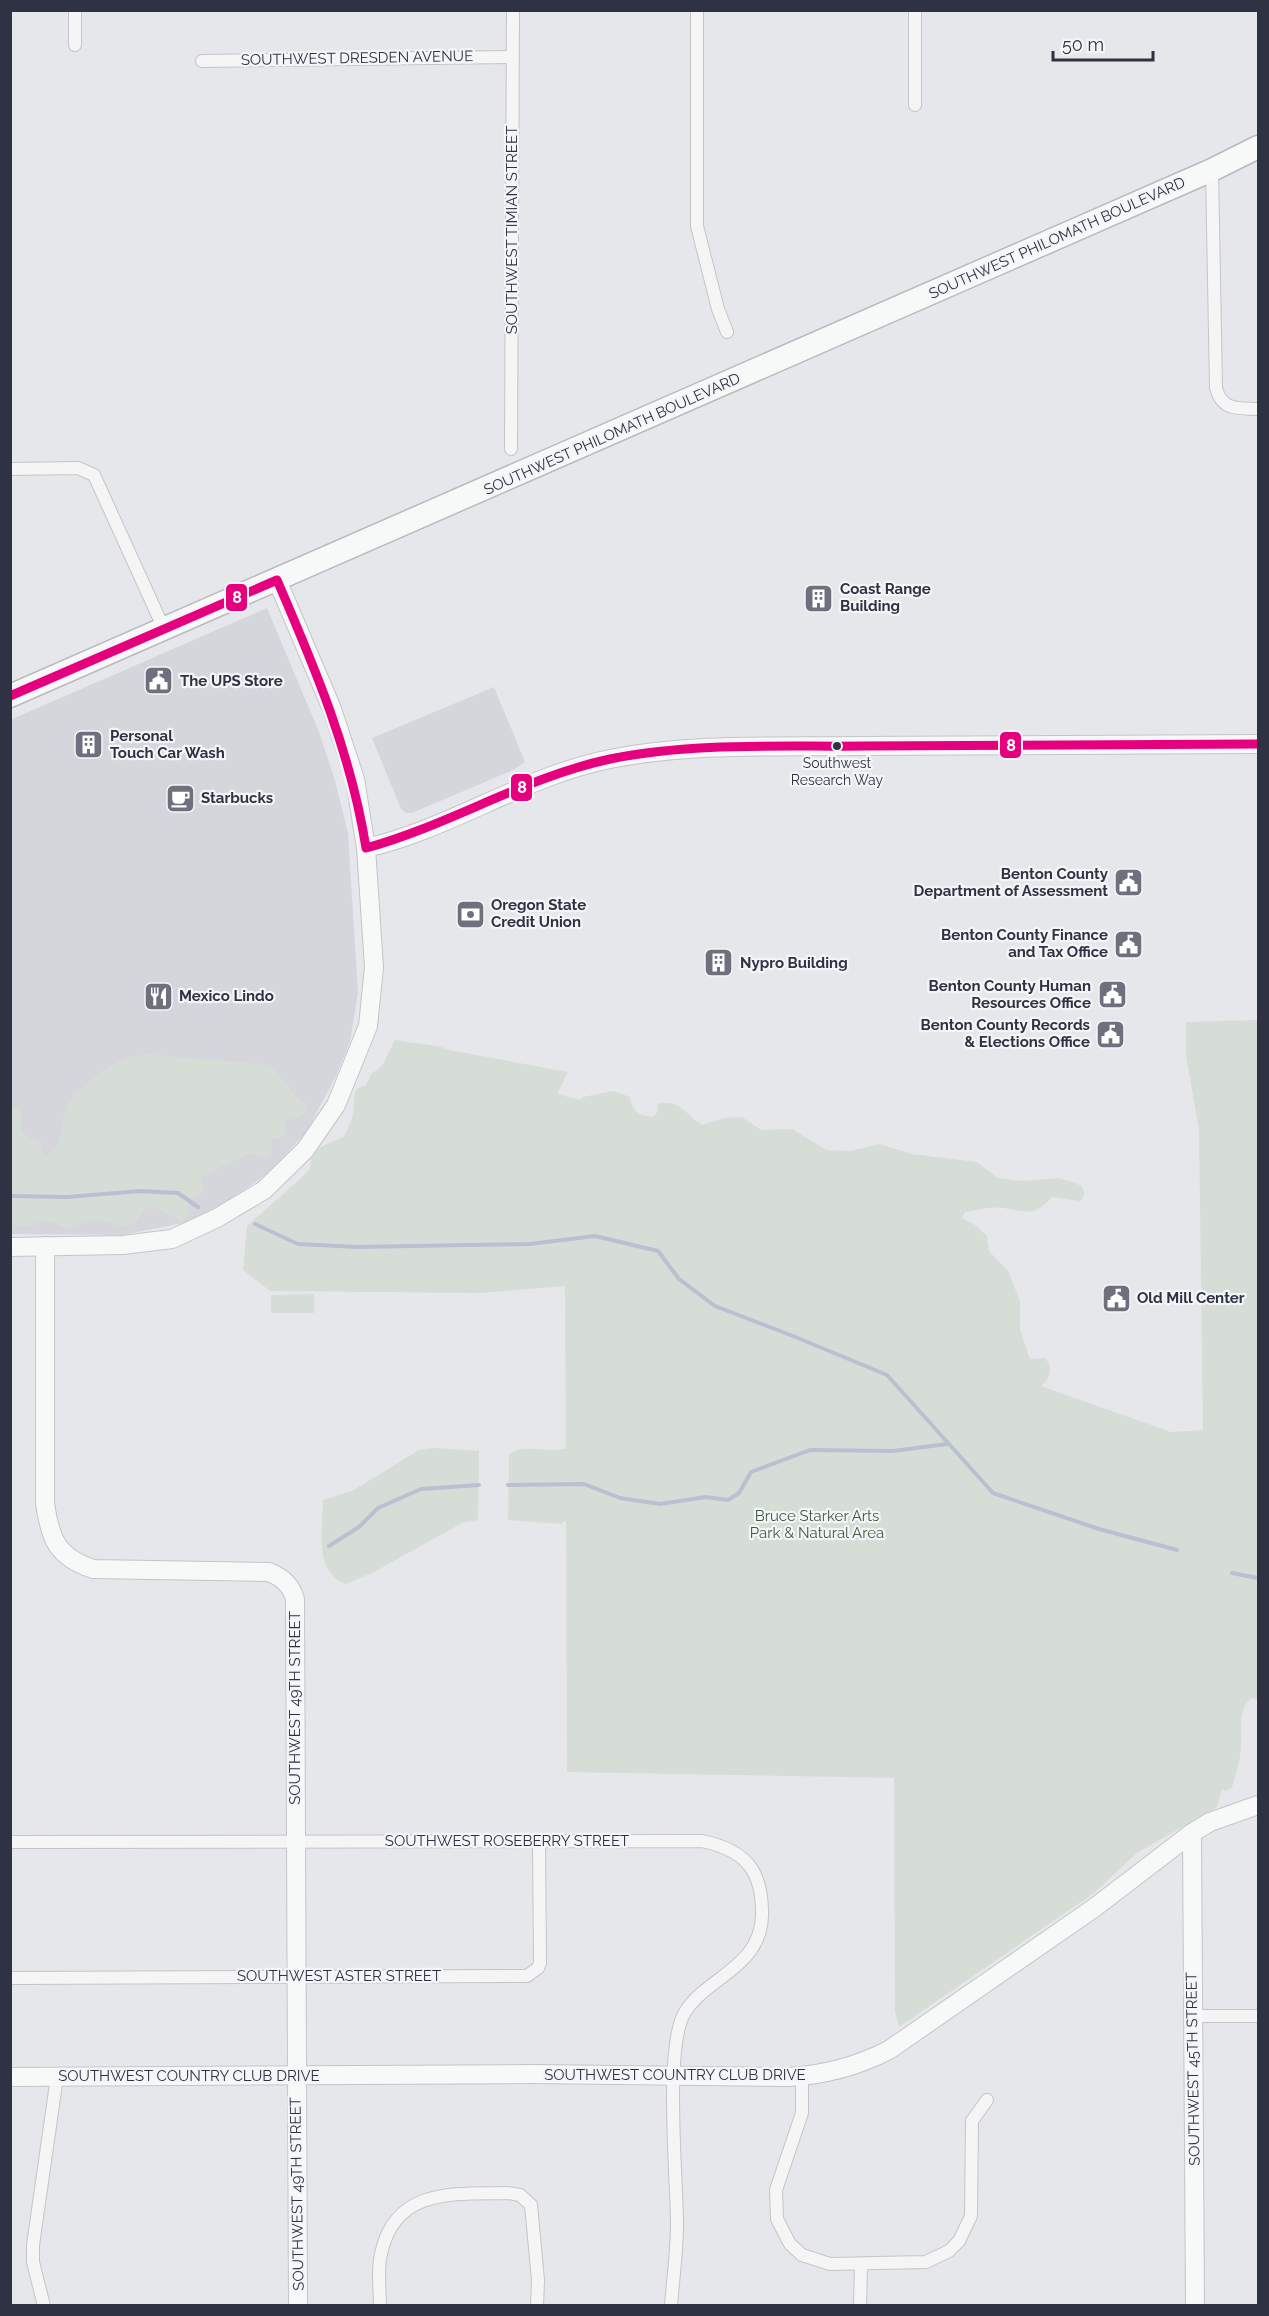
<svg xmlns="http://www.w3.org/2000/svg" width="1269" height="2316" font-family="Raleway,sans-serif">
	<rect width="100%" height="100%" fill="#e6e7ea"/>
	<!-- built -->
	<g fill="#d5d6dc">
		<polygon points="267,608 319,732 334,777 348,833 358,993 350,1042 336,1076 307,1131 269,1172 225,1204 188,1222 122,1235 11,1234 10,720"/>
		<polygon points="494,687 525,762 515,769 412,813 406,813 401,809 372,738"/>
	</g>
	<!-- green -->
	<g fill="#d6ddd7">
		<path d="M1258,1020V1700L1251,1698C1235,1713 1244,1736 1240,1756C1239,1766 1234,1778 1232,1788L1225,1791L1222,1789L1217,1807L1137,1853L1094,1893L899,2027L895,2011L894,1778L567,1772L566,1520L561,1524L508,1520L509,1454C527,1442 547,1455 566,1448L565,1286L479,1293L270,1291L243,1270L247,1226L310,1170C309,1149 327,1143 344,1137C347,1129 352,1121 353,1113C356,1100 349,1089 366,1085L371,1074L382,1066L395,1040C409,1043 438,1044 449,1050L568,1072L557,1094L580,1100L583,1097L613,1091L630,1097C632,1111 639,1116 653,1117L658,1111L657,1104C682,1099 683,1113 702,1125L724,1118L742,1117L761,1130L792,1129L827,1150L850,1151L880,1144L912,1154L977,1162L998,1178L1021,1181L1059,1178L1076,1183L1082,1187L1085,1194L1081,1201L1052,1197C1034,1217 1028,1212 1004,1208C992,1206 977,1210 965,1212L962,1218L975,1225L987,1236L989,1251L1008,1271L1020,1301V1330L1030,1359L1045,1358C1054,1368 1050,1379 1041,1386L1171,1432L1203,1430L1199,1131L1186,1055V1022Z"/>
		<path d="M155,1055L271,1065C281,1076 294,1099 307,1105L306,1112L300,1117L285,1121L286,1136L272,1140L271,1154L265,1157L249,1153C234,1164 212,1167 200,1180L204,1187L202,1194L189,1200L188,1216L182,1221L153,1207L145,1208L137,1222L122,1227L99,1219L65,1228L51,1222L42,1221L26,1227L11,1225V1108L19,1110C24,1117 17,1127 24,1134C28,1139 37,1139 42,1144L41,1151L45,1157C66,1143 60,1123 68,1103C73,1091 115,1062 127,1058C136,1055 146,1055 155,1055Z"/>
		<polygon points="314,1294 314,1313 271,1313 271,1295"/>
		<path d="M435,1448L479,1451L478,1520L462,1523L376,1571L346,1584C313,1573 323,1528 323,1500L352,1491L419,1450Z"/>
	</g>
	<g fill="none" stroke-linecap="round" stroke-linejoin="round">
		<!-- stream -->
		<g stroke="#b8c0d1" stroke-width="4">
			<polyline points="10,1196 67,1197 141,1191 178,1193 198,1207"/>
			<polyline points="255,1224 298,1244 357,1247 530,1244 595,1236 658,1251 679,1279 715,1306 793,1336 887,1375 993,1493 1099,1529 1177,1550"/>
			<polyline points="508,1485 584,1484 620,1498 660,1504 706,1497 728,1500 739,1493 751,1472 810,1450 893,1451 947,1444"/>
			<polyline points="329,1546 359,1527 378,1508 421,1489 479,1485"/>
			<polyline points="1232,1573 1258,1578"/>
		</g>
		<defs>
			<g id="street">
				<polyline points="697,10 697,226 718,309 727,332"/>
				<polyline points="915,10 915,105"/>
				<polyline points="75,45 75,10"/>
				<polyline points="202,61 513,57"/>
				<path d="M1212,170L1216,388C1222,411 1238,408 1258,409"/>
				<polyline points="511,449 513,10"/>
				<polyline points="10,469 78,468 94,475 164,629"/>
				<path d="M10,1842L702,1841C746,1850 763,1871 762,1916C760,1968 708,1976 685,2012C664,2045 677,2180 677,2224C677,2251 673,2279 671,2306"/>
				<polyline points="10,1978 527,1976 538,1968 540,1963 539,1841"/>
				<polyline points="1192,2016 1258,2016"/>
				<polyline points="802,2076 802,2113 776,2190 777,2219 790,2244 802,2255 830,2264 926,2262 949,2251 959,2241 971,2216 972,2121 987,2100"/>
				<polyline points="44,2306 33,2262 33,2245 57,2077"/>
				<path d="M380,2306C380,2289 377,2270 381,2254C395,2187 455,2194 508,2193L520,2195L531,2205L538,2280L537,2306"/>
				<polyline points="860,2306 861,2264"/>
			</g>
			<g id="secondary">
				<path d="M366,848C450,829 524,776 610,759C690,743 775,747 856,746C990,745 1124,744 1258,744"/>
				<path d="M45,1246V1503C50,1539 57,1557 93,1569L269,1572C283,1578 291,1585 295,1599L298,2306"/>
				<polyline points="10,1247 123,1245 172,1239 217,1218 264,1190 305,1150 336,1105 368,1026 374,967 366,848 355,779 332,709 277,580"/>
				<polyline points="1192,1833 1195,2306"/>
				<path d="M10,2077L532,2074L788,2077C825,2075 856,2067 889,2050L1094,1908L1192,1833L1210,1822L1258,1805"/>
			</g>
			<polyline id="highway" points="10,696 1212,170 1258,147"/>
		</defs>
		<!-- street casing -->
		<use href="#street" stroke="#c4c5c8" stroke-width="14"/>
		<!-- secondary casing -->
		<use href="#secondary" stroke="#c4c5c8" stroke-width="20"/>
		<!-- highway casing -->
		<use href="#highway" stroke="#b9babe" stroke-width="25"/>
		<!-- street -->
		<use href="#street" stroke="#f5f5f6" stroke-width="12"/>
		<!-- secondary -->
		<use href="#secondary" stroke="#f7f8f8" stroke-width="18"/>
		<!-- highway -->
		<use href="#highway" stroke="#f7f8f8" stroke-width="22"/>
		<defs>
			<path id="bus-1" d="M10,696L277,580C315,668 351,753 366,848C450,825 525,777 610,759C693,742 781,747 865,746C996,745 1127,744 1258,744"/>
		</defs>
		<!-- bus-1 casing -->
		<use href="#bus-1" stroke="#f4f5f8" stroke-width="14"/>
		<!-- bus-1 -->
		<use href="#bus-1" stroke="#e5007d" stroke-width="9"/>
	</g>
	<!-- icons -->
	<defs>
		<symbol id="building-square" viewBox="-11 -11 22 22"><rect x="-9" y="-9" width="18" height="18" rx="4" fill="#6e717d" stroke="#f4f5f8"/><path d="M-4-6H4V6H1V3H-1V6H-4ZM-2.5-4.3h1.7v1.8h-1.7ZM.8-4.3h1.7v1.8H.8ZM-2.5-1h1.7V.8h-1.7ZM.8-1h1.7V.8H.8Z" fill="#fff"/></symbol>
		<symbol id="civic-square" viewBox="-11 -11 22 22"><rect x="-9" y="-9" width="18" height="18" rx="4" fill="#6e717d" stroke="#f4f5f8"/><path d="M-.6-6.5H3V-4.5H.6V-3L4-1V1h2V6H-6V1h2V-1L-.6-3ZM-1.2 2.5V6h2.4V2.5Z" fill="#fff"/></symbol>
		<symbol id="cafe-square" viewBox="-11 -11 22 22"><rect x="-9" y="-9" width="18" height="18" rx="4" fill="#6e717d" stroke="#f4f5f8"/><path d="M-5.5-4.5H6V0H3Q3 3.5 0 3.5H-2.5Q-5.5 3.5-5.5 0ZM3-3.2v2h1.7v-2ZM-6 4.5H4V6H-6Z" fill="#fff"/></symbol>
		<symbol id="bank-square" viewBox="-11 -11 22 22"><rect x="-9" y="-9" width="18" height="18" rx="4" fill="#6e717d" stroke="#f4f5f8"/><path d="M-6-4H6V4H-6ZM0-2.3a2.3 2.3 0 1 0 0 4.6a2.3 2.3 0 1 0 0-4.6Z" fill="#fff"/></symbol>
		<symbol id="restaurant-square" viewBox="-11 -11 22 22"><rect x="-9" y="-9" width="18" height="18" rx="4" fill="#6e717d" stroke="#f4f5f8"/><path d="M-5-6h1v4h1v-4h1v4h1v-4h1v5L-1.5 .5V6h-2V.5L-5-1ZM5-6V6H3V1.5H1.5Q1.5-4 5-6Z" fill="#fff"/></symbol>
	</defs>
	<g fill-rule="evenodd">
		<use href="#building-square" x="802" y="582" width="33" height="33"/>
		<use href="#civic-square" x="142" y="664" width="33" height="33"/>
		<use href="#building-square" x="72" y="728" width="33" height="33"/>
		<use href="#cafe-square" x="164" y="782" width="33" height="33"/>
		<use href="#civic-square" x="1112" y="866" width="33" height="33"/>
		<use href="#bank-square" x="454" y="898" width="33" height="33"/>
		<use href="#civic-square" x="1112" y="928" width="33" height="33"/>
		<use href="#building-square" x="702" y="946" width="33" height="33"/>
		<use href="#civic-square" x="1096" y="978" width="33" height="33"/>
		<use href="#restaurant-square" x="142" y="980" width="33" height="33"/>
		<use href="#civic-square" x="1094" y="1018" width="33" height="33"/>
		<use href="#civic-square" x="1100" y="1282" width="33" height="33"/>
	</g>
	<!-- markers -->
	<circle fill="#2e3242" stroke="#f4f5f8" stroke-width="2" cx="837" cy="746" r="5"/>
	<g text-anchor="middle" stroke-width="4.5" stroke-linejoin="round" paint-order="stroke">
		<!-- bus labels -->
		<g font-size="14" fill="#2e3242" stroke="#f4f5f8">
			<text x="837" y="768">Southwest<tspan x="837" dy="17">Research Way</tspan></text>
		</g>
		<!-- street labels -->
		<g font-size="15" fill="#2e3242" stroke="#f4f5f8">
			<text transform="translate(357 58) rotate(-1)" y="5">SOUTHWEST DRESDEN AVENUE</text>
			<text transform="translate(512 230) rotate(-90)" y="5">SOUTHWEST TIMIAN STREET</text>
			<text transform="translate(1057 238) rotate(-24)" y="5">SOUTHWEST PHILOMATH BOULEVARD</text>
			<text transform="translate(612 434) rotate(-24)" y="5">SOUTHWEST PHILOMATH BOULEVARD</text>
			<text transform="translate(295 1708) rotate(-90)" y="5">SOUTHWEST 49TH STREET</text>
			<text x="507" y="1846">SOUTHWEST ROSEBERRY STREET</text>
			<text x="339" y="1981">SOUTHWEST ASTER STREET</text>
			<text transform="translate(1193 2069) rotate(-91)" y="5">SOUTHWEST 45TH STREET</text>
			<text x="675" y="2080">SOUTHWEST COUNTRY CLUB DRIVE</text>
			<text x="189" y="2081">SOUTHWEST COUNTRY CLUB DRIVE</text>
			<text transform="translate(297 2194) rotate(-91)" y="5">SOUTHWEST 49TH STREET</text>
		</g>
		<!-- poi labels -->
		<g font-size="15" font-weight="bold" fill="#2e3242" stroke="#f4f5f8" text-anchor="start">
			<text x="840" y="594">Coast Range<tspan x="840" dy="17">Building</tspan></text>
			<text x="180" y="686">The UPS Store</text>
			<text x="110" y="741">Personal<tspan x="110" dy="17">Touch Car Wash</tspan></text>
			<text x="201" y="803">Starbucks</text>
			<text x="1108" y="879" text-anchor="end">Benton County<tspan x="1108" dy="17">Department of Assessment</tspan></text>
			<text x="491" y="910">Oregon State<tspan x="491" dy="17">Credit Union</tspan></text>
			<text x="1108" y="940" text-anchor="end">Benton County Finance<tspan x="1108" dy="17">and Tax Office</tspan></text>
			<text x="740" y="968">Nypro Building</text>
			<text x="1091" y="991" text-anchor="end">Benton County Human<tspan x="1091" dy="17">Resources Office</tspan></text>
			<text x="179" y="1001">Mexico Lindo</text>
			<text x="1090" y="1030" text-anchor="end">Benton County Records<tspan x="1090" dy="17">&amp; Elections Office</tspan></text>
			<text x="1137" y="1303">Old Mill Center</text>
		</g>
		<!-- park labels -->
		<g font-size="15" fill="#3e5c3d" stroke="#f4f5f8">
			<text x="817" y="1521">Bruce Starker Arts<tspan x="817" dy="17">Park &amp; Natural Area</tspan></text>
		</g>
	</g>
	<g stroke="#f4f5f8" stroke-width="2">
		<rect x="225" y="583" width="23" height="29" rx="6" fill="#e5007d"/>
		<rect x="999" y="731" width="23" height="28" rx="6" fill="#e5007d"/>
		<rect x="510" y="773" width="23" height="29" rx="6" fill="#e5007d"/>
	</g>
	<g font-size="16" text-anchor="middle" font-weight="bold" fill="#fff">
		<text x="237" y="603">8</text>
		<text x="1011" y="751">8</text>
		<text x="522" y="793">8</text>
	</g>
	<!-- border -->
	<rect width="1269" height="2316" fill="none" stroke="#2e3242" stroke-width="24"/>
	<!-- scale -->
	<path d="M1053 51v9h100v-9" fill="none" stroke="#2e3242" stroke-width="3"/>
	<text x="1062" y="51" font-size="18" fill="#2e3242" stroke="#f4f5f8" stroke-width="4.5" paint-order="stroke">50 m</text>
</svg>
